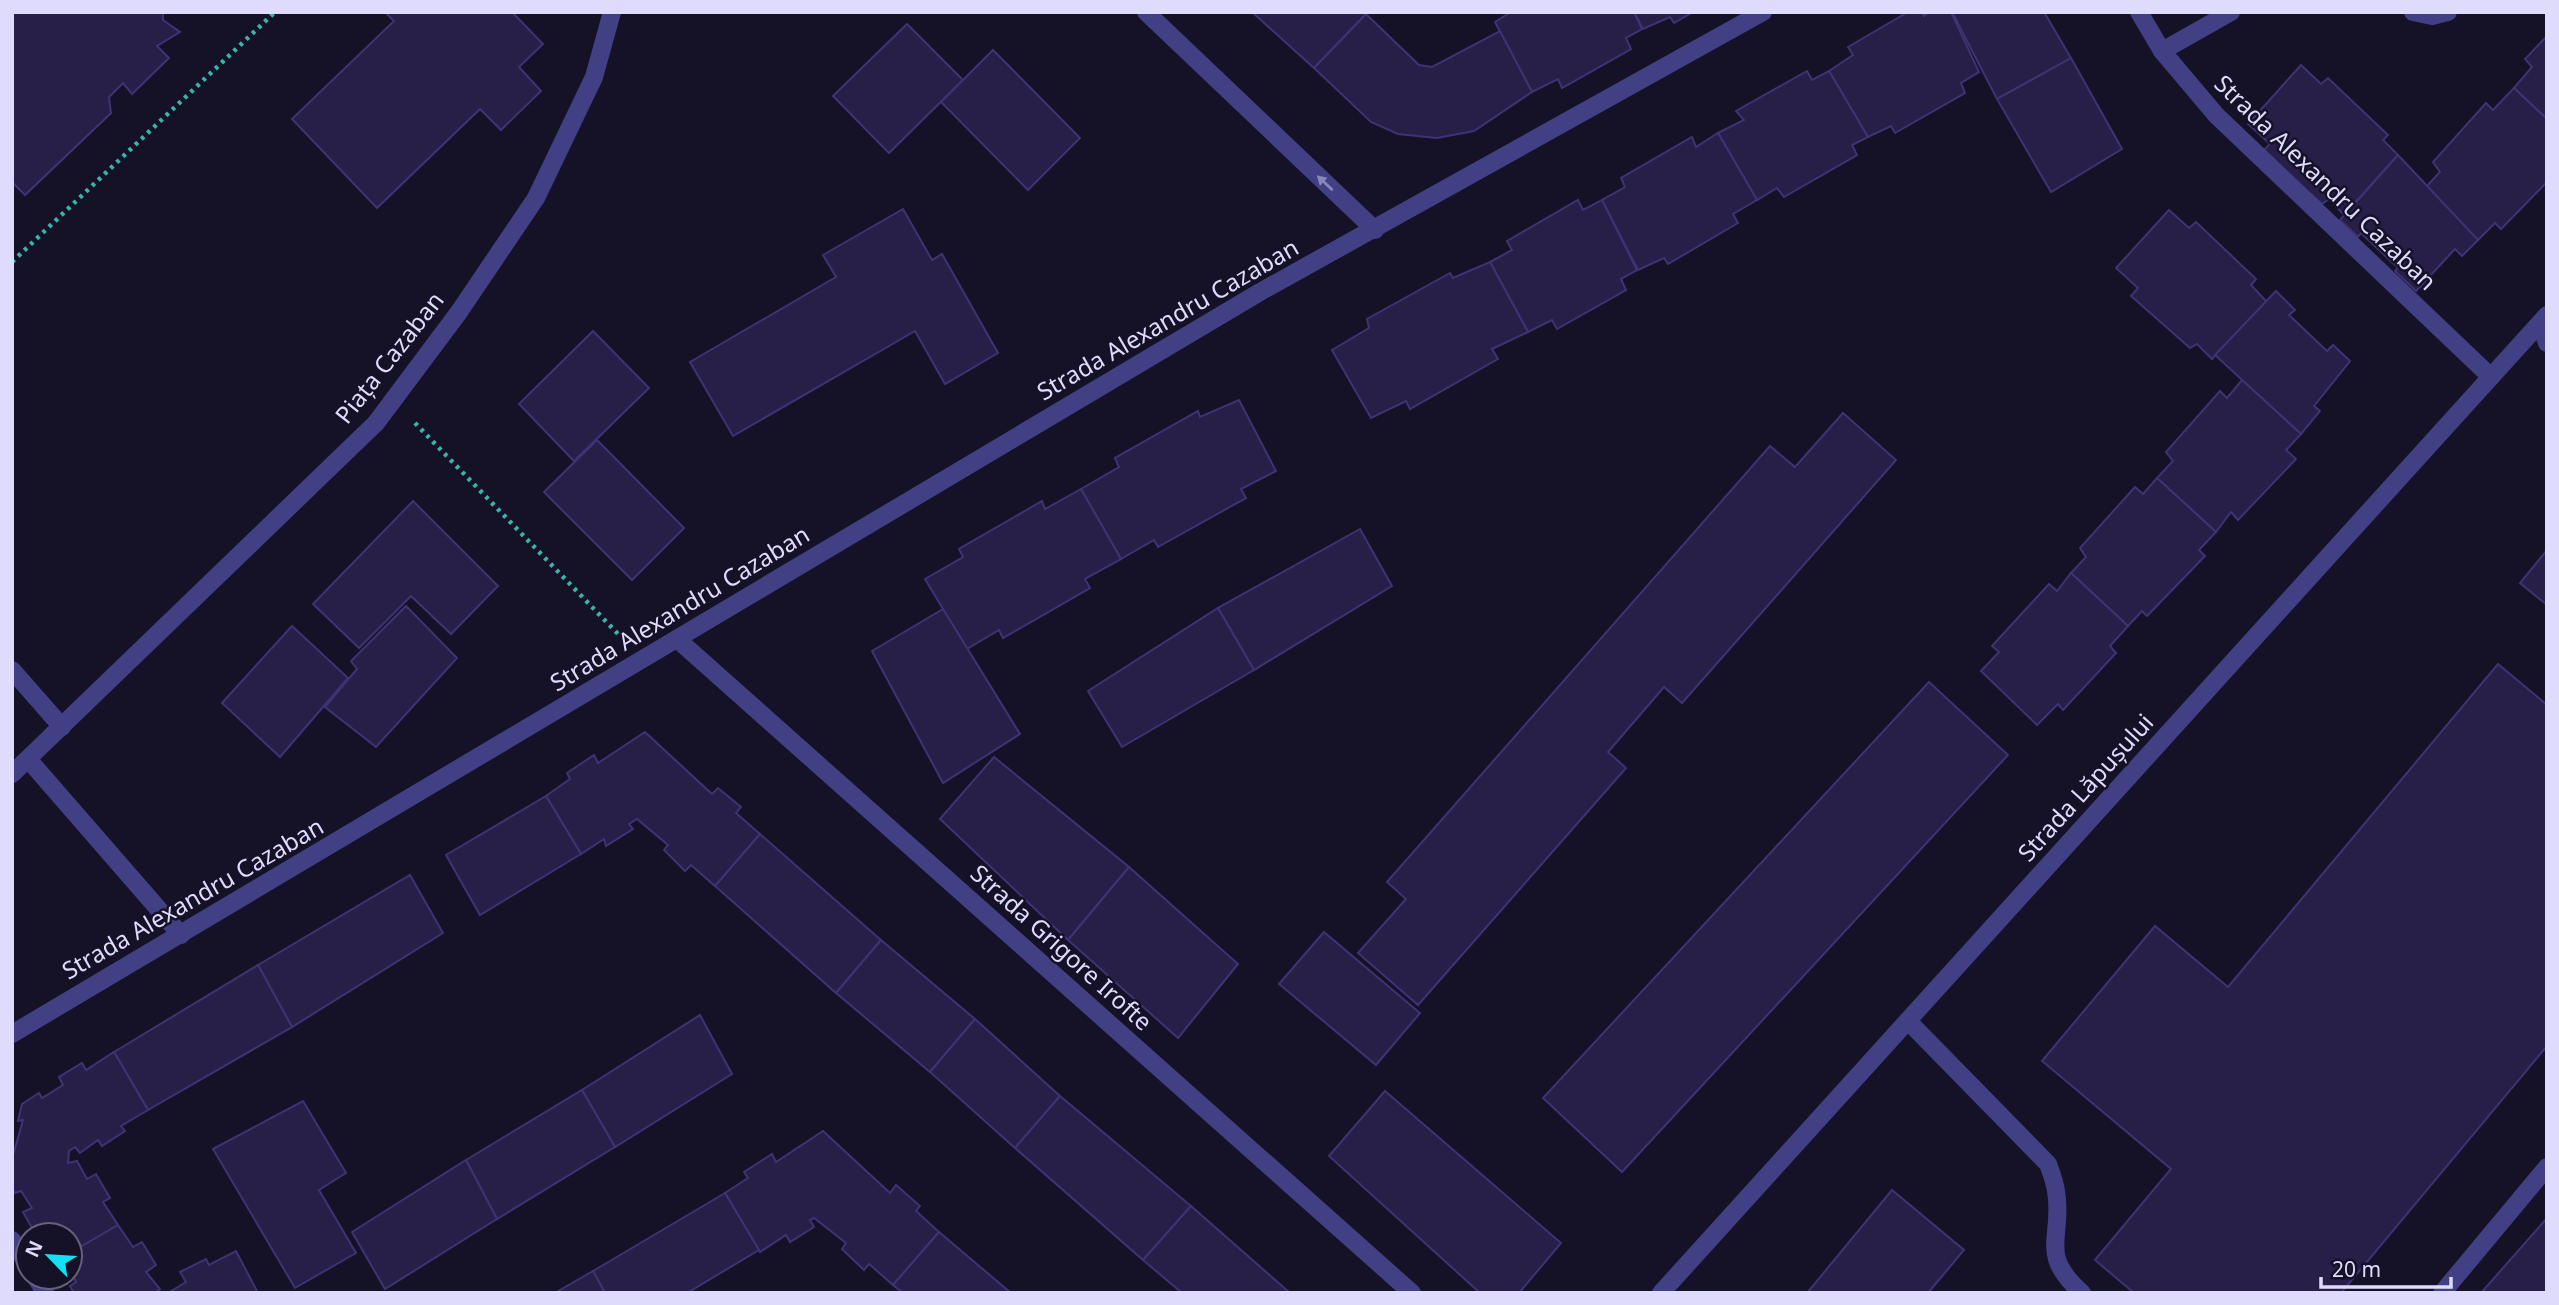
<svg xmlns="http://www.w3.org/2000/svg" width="2559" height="1305" font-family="'Noto Sans',sans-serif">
	<rect width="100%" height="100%" fill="#151228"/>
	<!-- building -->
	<g fill="#271f48" stroke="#3e3373" stroke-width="2">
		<polygon points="12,12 163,12 163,20 180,32 157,46 169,58 132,94 123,83 109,97 111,113 25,195 12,182"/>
		<polygon points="385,12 512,12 543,44 519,67 541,91 501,130 480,109 377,208 292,119 394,21"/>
		<polygon points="1252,12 1368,12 1314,68"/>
		<polygon points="1511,12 1634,12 1642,29 1626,38 1631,49 1562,88 1558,79 1532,92 1495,22"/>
		<polygon points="1634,12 1693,12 1674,23 1670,17 1643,29"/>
		<polygon points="1908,12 1922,12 1924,16 1929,12 1951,12 1979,72 1961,83 1965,93 1895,133 1891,126 1868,137 1829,71 1853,55 1848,47"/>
		<polygon points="1952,12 2044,12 2071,58 1997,99"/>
		<polygon points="1366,14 1419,65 1432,67 1500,31 1532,92 1474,131 1437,138 1398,134 1371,122 1314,68"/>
		<polygon points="907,24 963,80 889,153 833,96"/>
		<polygon points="2547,36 2547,119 2514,88 2532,67 2525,59"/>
		<polygon points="993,50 1080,138 1028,190 941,102"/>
		<polygon points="2071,58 2122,149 2051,192 1997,99"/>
		<polygon points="2301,65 2321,84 2328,78 2388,135 2383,140 2398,155 2344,215 2329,199 2322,204 2263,151 2270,144 2248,124"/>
		<polygon points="1807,71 1812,80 1829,71 1868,137 1852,145 1857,155 1784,197 1777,188 1757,200 1718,133 1744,120 1736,111"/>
		<polygon points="2514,88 2547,119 2547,182 2501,229 2495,223 2478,240 2426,187 2440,172 2433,162 2486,103 2493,110"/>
		<polygon points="1718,133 1757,200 1733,214 1738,223 1668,264 1664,258 1638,270 1602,200 1625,187 1621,178 1692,137 1696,147"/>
		<polygon points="2398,155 2478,240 2462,256 2455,249 2416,291 2395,271 2398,268 2361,233 2358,237 2340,220"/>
		<polygon points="1578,200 1583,210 1602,200 1637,270 1621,279 1626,290 1557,329 1552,320 1528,332 1490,262 1512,250 1507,241"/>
		<polygon points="903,209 932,260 942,254 998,353 945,384 915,331 733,436 690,362 836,277 823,255"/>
		<polygon points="2169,210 2189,228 2196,222 2256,279 2251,285 2267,302 2212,359 2197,344 2190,348 2131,296 2138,288 2116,268"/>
		<polygon points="1490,262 1528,332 1492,349 1498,359 1410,409 1406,401 1371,418 1332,350 1369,328 1367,319 1450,273 1453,278"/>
		<polygon points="2276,291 2295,310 2289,315 2327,351 2333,345 2350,361 2314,406 2320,411 2301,434 2215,355"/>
		<polygon points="593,331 649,388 574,461 519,404"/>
		<polygon points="2242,380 2301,434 2286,450 2296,459 2238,520 2231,512 2216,532 2157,478 2173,461 2166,452 2220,391 2227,398"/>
		<polygon points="1239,400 1276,471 1241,489 1246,498 1158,547 1154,540 1121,559 1081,489 1119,467 1115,458 1198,411 1200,417"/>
		<polygon points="1843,413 1896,460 1682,703 1664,687 1608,752 1626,768 1418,1005 1358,953 1406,899 1387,882 1770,446 1795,467"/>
		<polygon points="597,440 684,528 632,580 544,492"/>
		<polygon points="2157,478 2216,532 2199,550 2205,556 2147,616 2142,611 2128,626 2071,573 2086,557 2080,548 2135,487 2143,494"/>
		<polygon points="1081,489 1121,559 1085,579 1090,588 1003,638 999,630 967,649 925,579 963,557 959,549 1042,501 1045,509"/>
		<polygon points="413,501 498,586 451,634 411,596 359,648 313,604"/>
		<polygon points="1360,529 1392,586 1254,670 1218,608"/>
		<polygon points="2547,550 2547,605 2520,583"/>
		<polygon points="2071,573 2128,626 2110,646 2116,653 2063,710 2058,704 2037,725 1981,671 1999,652 1992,646 2049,584 2057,591"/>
		<polygon points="406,606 457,658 376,747 325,707 357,669 351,661"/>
		<polygon points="1218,608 1254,670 1122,747 1088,691"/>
		<polygon points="943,609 1020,734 943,783 872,651"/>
		<polygon points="292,626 348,678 280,757 222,703"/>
		<polygon points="2498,664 2547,705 2547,1046 2341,1293 2134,1293 2095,1260 2171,1169 2042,1061 2155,926 2228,987"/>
		<polygon points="1929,682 2008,755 1622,1172 1543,1098"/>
		<polygon points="645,732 712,794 718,788 741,807 736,813 760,834 715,886 691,865 685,871 664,850 668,845 637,819 629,824 633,829 606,846 604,839 581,854 546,796 570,779 567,773 594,755 598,763"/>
		<polygon points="994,757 1129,867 1068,940 940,819"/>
		<polygon points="546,796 581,854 480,915 446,855"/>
		<polygon points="760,834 881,940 836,993 715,886"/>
		<polygon points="1129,867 1238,964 1178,1038 1068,940"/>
		<polygon points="410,875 443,933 292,1027 258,965"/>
		<polygon points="1324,932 1420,1013 1376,1065 1279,984"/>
		<polygon points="881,940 975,1019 930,1072 836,993"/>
		<polygon points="258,965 292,1027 148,1110 114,1052"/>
		<polygon points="700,1015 732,1074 615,1147 582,1090"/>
		<polygon points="975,1019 1060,1096 1015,1148 930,1072"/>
		<polygon points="114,1052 148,1110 121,1126 125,1131 102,1146 98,1140 80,1153 75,1147 69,1151 68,1163 77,1161 87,1179 96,1174 110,1198 103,1202 118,1225 70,1253 70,1235 36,1235 23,1212 32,1208 21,1191 15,1193 12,1188 12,1159 23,1120 18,1121 22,1104 39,1093 42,1098 63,1085 59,1077 82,1063 86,1070"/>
		<polygon points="582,1090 615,1147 497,1219 466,1160"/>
		<polygon points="1385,1091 1561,1243 1519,1293 1480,1293 1329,1156"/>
		<polygon points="1060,1096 1191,1206 1143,1260 1015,1148"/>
		<polygon points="303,1101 346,1173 319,1190 356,1253 295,1288 213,1149"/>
		<polygon points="823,1131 890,1193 896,1185 920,1206 916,1211 939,1232 893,1285 869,1264 864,1270 842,1249 846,1243 814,1218 810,1220 814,1227 790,1242 786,1235 760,1252 725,1193 748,1178 744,1172 772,1154 776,1162"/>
		<polygon points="466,1160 497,1219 385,1289 352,1232"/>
		<polygon points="1892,1190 1964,1250 1928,1293 1807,1293"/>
		<polygon points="725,1193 759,1250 687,1293 605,1293 593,1271"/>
		<polygon points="1191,1206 1290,1293 1182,1293 1143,1260"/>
		<polygon points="2547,1218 2547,1293 2481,1293"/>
		<polygon points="118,1225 133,1247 142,1242 156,1265 146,1272 160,1289 155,1293 74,1293 70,1286 76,1282 70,1270 70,1253"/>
		<polygon points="939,1232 1011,1293 903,1293 893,1285"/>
		<polygon points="236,1251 258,1293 168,1293 186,1282 180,1272 206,1259 209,1265"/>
		<polygon points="593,1271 605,1293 555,1293"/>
	</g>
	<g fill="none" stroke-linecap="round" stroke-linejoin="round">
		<!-- path -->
		<g stroke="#38b4aa" stroke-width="4.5" stroke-dasharray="3.5 5" stroke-linecap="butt">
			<polyline points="12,262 275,12"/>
			<polyline points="415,423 620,636"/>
		</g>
		<!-- service -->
		<g stroke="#414084" stroke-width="18">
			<polyline points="2413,12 2432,16 2448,12"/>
			<polyline points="2162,51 2231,12"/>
			<polyline points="2540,323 2547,343"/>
			<path d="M1908,1021L2048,1164C2051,1172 2055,1182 2056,1191C2064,1238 2037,1253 2082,1293"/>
			<polyline points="2442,1293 2547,1167"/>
		</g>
		<!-- minor -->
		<g stroke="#414084" stroke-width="18">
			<polyline points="1146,12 1375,230"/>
			<polyline points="2139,12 2162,51 2216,115 2491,377"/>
			<polyline points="677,639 1412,1293"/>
			<polyline points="12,670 62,727"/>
			<polyline points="28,759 181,935"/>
			<polyline points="12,774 376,423 459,312 536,198 594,77 612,12"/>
			<polyline points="12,1240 28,1265"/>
			<polyline points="36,1277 45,1293"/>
		</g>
		<!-- tertiary -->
		<g stroke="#414084" stroke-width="18">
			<polyline points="12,1034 1260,292 1763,12"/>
			<polyline points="1661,1293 2547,315"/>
		</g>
	</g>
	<!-- one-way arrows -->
	<defs><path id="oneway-solid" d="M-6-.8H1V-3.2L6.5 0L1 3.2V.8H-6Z" transform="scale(1.75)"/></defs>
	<use fill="#8886ba" href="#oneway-solid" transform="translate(1325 183) rotate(-137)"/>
	<g text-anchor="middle" stroke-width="5" stroke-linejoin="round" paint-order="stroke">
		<!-- street labels -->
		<g font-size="24" fill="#dfdbfd" stroke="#151228">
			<text transform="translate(2325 183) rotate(44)" y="8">Strada Alexandru Cazaban</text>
			<text transform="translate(1168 320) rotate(-30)" y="8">Strada Alexandru Cazaban</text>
			<text transform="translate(390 358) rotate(-52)" y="8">Piața Cazaban</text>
			<text transform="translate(680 609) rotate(-31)" y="8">Strada Alexandru Cazaban</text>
			<text transform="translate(2086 788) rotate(-48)" y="8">Strada Lăpușului</text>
			<text transform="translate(193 899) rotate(-30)" y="8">Strada Alexandru Cazaban</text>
			<text transform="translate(1061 948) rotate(42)" y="8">Strada Grigore Irofte</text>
		</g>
	</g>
	<!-- border -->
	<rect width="2559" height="1305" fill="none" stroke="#dfdbfd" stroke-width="28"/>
	<!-- north arrow -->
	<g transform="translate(49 1256) rotate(295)"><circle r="33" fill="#151228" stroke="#66627d" stroke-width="2"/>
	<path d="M0-5L12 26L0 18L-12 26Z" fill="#13e0f1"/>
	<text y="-10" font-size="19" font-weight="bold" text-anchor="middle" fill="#dfdbfd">N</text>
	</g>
	<!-- scale -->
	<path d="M2321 1277v10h130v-10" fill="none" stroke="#dfdbfd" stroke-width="3.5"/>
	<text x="2332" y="1277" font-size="21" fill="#dfdbfd" stroke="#151228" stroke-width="5" paint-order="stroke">20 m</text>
</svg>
